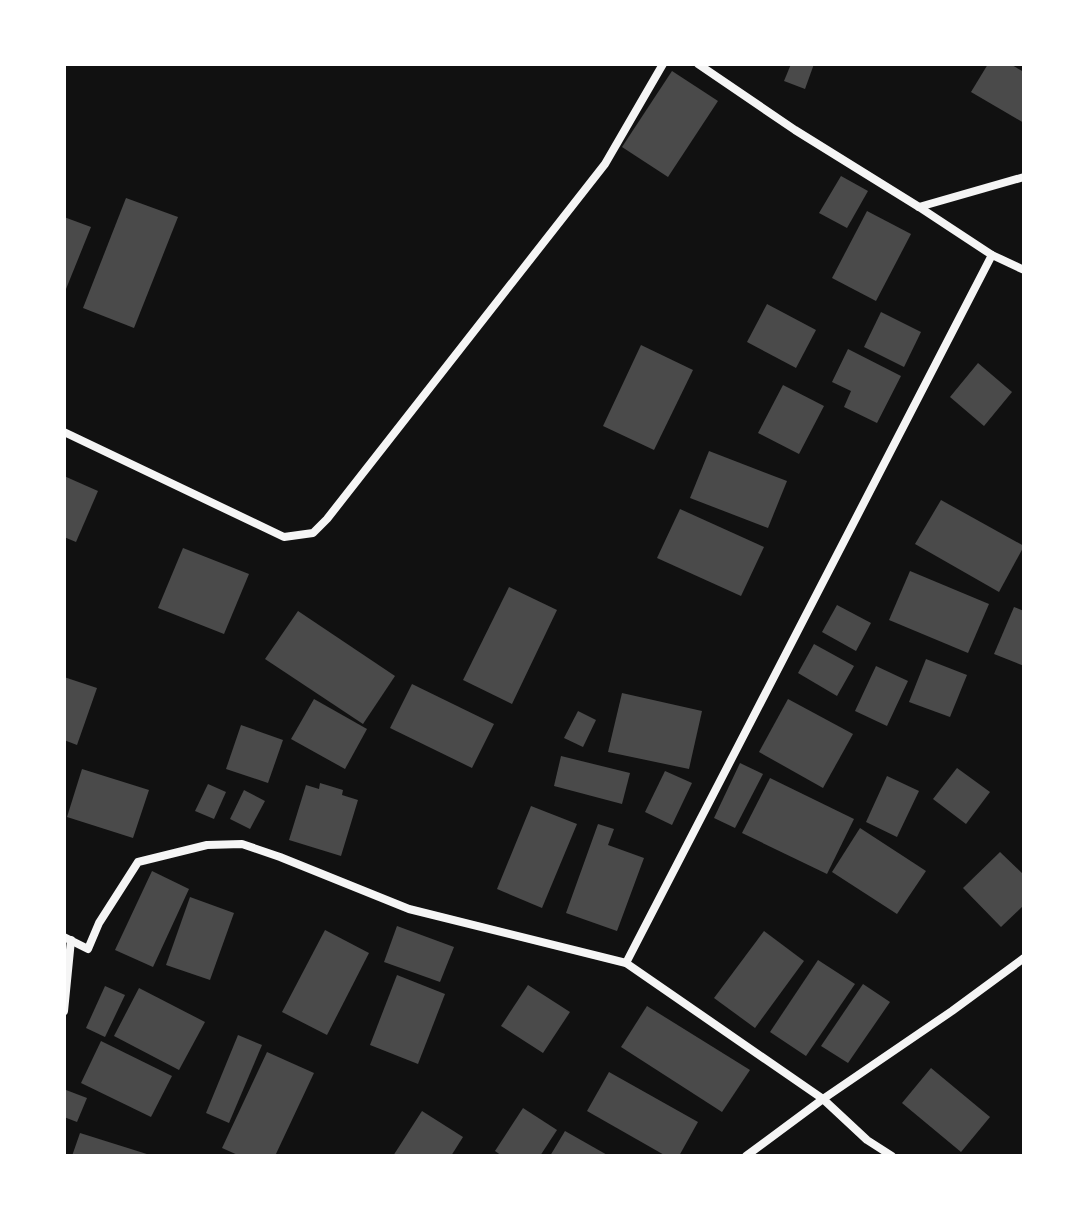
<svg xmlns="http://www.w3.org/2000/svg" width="1088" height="1220" font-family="'PT Sans',sans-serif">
	<rect width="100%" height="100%" fill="#111"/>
	<!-- building -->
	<g fill="#4a4a4a">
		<polygon points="791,64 814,64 805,89 784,81"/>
		<polygon points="988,64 1010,64 1024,72 1024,123 971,92"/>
		<polygon points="672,71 718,101 668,177 622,147"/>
		<polygon points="841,176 868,191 847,228 819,213"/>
		<polygon points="126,198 178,217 134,328 83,308"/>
		<polygon points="867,211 911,234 876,301 832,278"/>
		<polygon points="64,217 91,227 64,294"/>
		<polygon points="767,304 816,330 796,368 747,342"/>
		<polygon points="881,312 921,332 904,367 864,347"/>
		<polygon points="641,345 693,370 654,450 603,426"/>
		<polygon points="848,349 901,376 877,423 844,407 851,391 832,382"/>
		<polygon points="978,363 1012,392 984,426 950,397"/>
		<polygon points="783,385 824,406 799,454 758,433"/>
		<polygon points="709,451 787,481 768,528 690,498"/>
		<polygon points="64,476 98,491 76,542 64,537"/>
		<polygon points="941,500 1024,546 999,592 915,544"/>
		<polygon points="680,509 764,547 741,596 657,558"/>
		<polygon points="183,548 249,574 224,634 158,608"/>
		<polygon points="910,571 989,604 968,653 889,620"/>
		<polygon points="509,587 557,610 512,704 463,680"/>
		<polygon points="837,605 871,623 856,651 822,632"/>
		<polygon points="1014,607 1024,611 1024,666 994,654"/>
		<polygon points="298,611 395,676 363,724 265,659"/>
		<polygon points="814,644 854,666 837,696 798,673"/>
		<polygon points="926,659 967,675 950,717 909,702"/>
		<polygon points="876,666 908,681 887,726 855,711"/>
		<polygon points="64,677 97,688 77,745 64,740"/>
		<polygon points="412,684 494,724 472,768 390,728"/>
		<polygon points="622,693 702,711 689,769 608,752"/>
		<polygon points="314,699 367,729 345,769 291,739"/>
		<polygon points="788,699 853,734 823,788 759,752"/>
		<polygon points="578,711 596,720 583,747 564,738"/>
		<polygon points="241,725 283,740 268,783 226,769"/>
		<polygon points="561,756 630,773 622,804 554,786"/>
		<polygon points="740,763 763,774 735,828 714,818"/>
		<polygon points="957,768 990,792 966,824 933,799"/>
		<polygon points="82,769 149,790 133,838 67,817"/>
		<polygon points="665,771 692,783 672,825 645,812"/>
		<polygon points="887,776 919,791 897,837 866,822"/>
		<polygon points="770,778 854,819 827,874 742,833"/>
		<polygon points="320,783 343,790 342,795 358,800 341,856 289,840 306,785 319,789"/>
		<polygon points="208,784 226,792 214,819 195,811"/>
		<polygon points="244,790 265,801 250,829 230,819"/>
		<polygon points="531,806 577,824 542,908 497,889"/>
		<polygon points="598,824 614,829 608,845 644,858 617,931 566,913"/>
		<polygon points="860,828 926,871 897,914 832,872"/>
		<polygon points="1000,852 1024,875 1024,905 1001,927 963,888"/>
		<polygon points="152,871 189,889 153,967 115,950"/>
		<polygon points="190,897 234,913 210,980 166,965"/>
		<polygon points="397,926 454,947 440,982 384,962"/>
		<polygon points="325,930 369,953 327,1035 282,1012"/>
		<polygon points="764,931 804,961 755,1028 714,998"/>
		<polygon points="818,960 855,984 806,1056 770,1032"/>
		<polygon points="397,975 445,994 418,1064 370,1045"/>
		<polygon points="863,984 890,1002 848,1063 821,1046"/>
		<polygon points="528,985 570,1012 543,1053 501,1026"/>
		<polygon points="105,986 125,995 105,1037 86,1028"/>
		<polygon points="139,988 205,1022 179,1070 114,1036"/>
		<polygon points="647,1006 750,1070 722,1112 621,1047"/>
		<polygon points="238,1035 262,1045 229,1123 206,1113"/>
		<polygon points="101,1041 172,1076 151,1117 81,1083"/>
		<polygon points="267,1052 314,1073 275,1156 240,1156 222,1148"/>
		<polygon points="931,1068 990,1117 961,1152 902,1103"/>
		<polygon points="609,1072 698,1122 679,1156 666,1156 587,1111"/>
		<polygon points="66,1090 87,1098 77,1122 64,1117 64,1096"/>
		<polygon points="523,1108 557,1130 540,1156 502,1156 495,1151"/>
		<polygon points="422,1111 463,1137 451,1156 393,1156"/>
		<polygon points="565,1131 609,1156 550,1156"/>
		<polygon points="80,1133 150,1155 149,1156 72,1156"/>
	</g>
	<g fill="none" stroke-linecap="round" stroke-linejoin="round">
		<!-- minor -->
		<g stroke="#f5f5f5" stroke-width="8">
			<polyline points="698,64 795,130 919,207 992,255 1024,270"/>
			<polyline points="919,207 1024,177"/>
			<polyline points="64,432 284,537 313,533 327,519 605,164 663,64"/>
			<polyline points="64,937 88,949 99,923 138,862 207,845 242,844 280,857 409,909 626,963 823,1099 867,1140 892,1156"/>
			<polyline points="626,963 992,255"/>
			<polyline points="64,1011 71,940"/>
			<polyline points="746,1156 823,1099 952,1011 1024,958"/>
		</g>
	</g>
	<!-- border -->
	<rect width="1088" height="1220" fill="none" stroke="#ffffff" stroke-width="132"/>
</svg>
